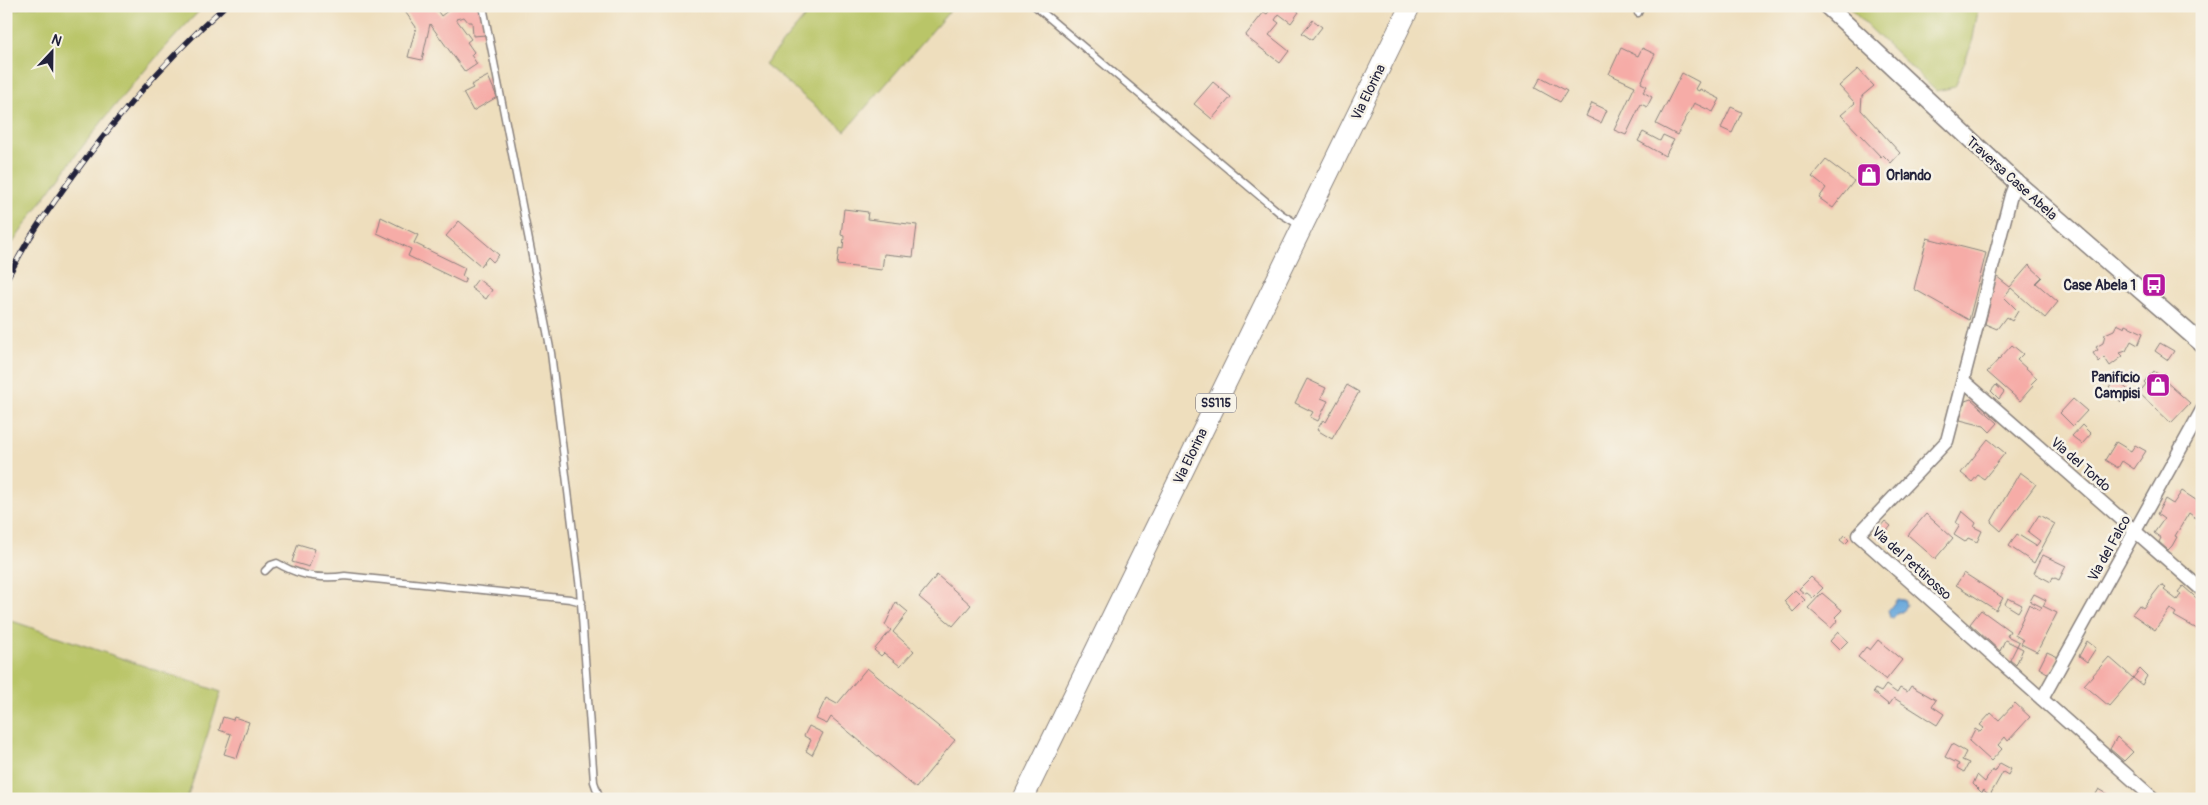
<svg xmlns="http://www.w3.org/2000/svg" width="2208" height="805" font-family="Pangolin,sans-serif">
	<rect width="100%" height="100%" fill="#f7f3e8"/>
	<filter id="ink" filterUnits="userSpaceOnUse"><feTurbulence type="fractalNoise" baseFrequency=".02" numOctaves="2"/><feDisplacementMap in="SourceGraphic" scale="10" xChannelSelector="R" yChannelSelector="G"/><feConvolveMatrix kernelMatrix="1 2 1 2 8 2 1 2 1" color-interpolation-filters="sRGB"/></filter>
	<filter id="wash" filterUnits="userSpaceOnUse"><feTurbulence type="fractalNoise" baseFrequency=".0096" numOctaves="4" result="noise"/><feDisplacementMap in="SourceGraphic" scale="20" xChannelSelector="R" yChannelSelector="G"/><feGaussianBlur stdDeviation="1.12" result="paint"/><feColorMatrix in="noise" values="0 0 0 0 0 0 0 0 0 0 0 0 0 0 0 0 0 1.4 0 .05"/><feComposite in="paint" operator="in"/></filter>
	<g filter="url(#wash)">
		<rect width="100%" height="100%" fill="#eedebd"/>
		<!-- grass -->
		<g fill="#b9c567" stroke="#6e7451">
			<path d="M29,6H204C130,82 65,165 6,253V12Z"/>
			<polygon points="814,6 954,6 845,131 765,64"/>
			<polygon points="1847,6 1979,6 1972,43 1955,87 1936,91"/>
			<polygon points="6,619 221,692 187,799 6,799"/>
		</g>
		<!-- water -->
		<polygon fill="#69a8db" stroke="#46658b" points="1897,599 1904,600 1906,605 1902,612 1898,612 1893,618 1890,618 1888,611"/>
		<g id="blocks">
			<!-- building -->
			<g fill="#f6aca7">
				<polygon points="401,6 434,6 441,16 454,6 480,6 486,35 473,36 472,22 468,22 464,17 456,19 471,39 467,42 474,52 471,55 477,64 465,72 430,24 422,60 408,57 416,27"/>
				<polygon points="1268,6 1291,6 1299,12 1291,23 1279,14 1275,20 1279,23 1269,35 1289,51 1280,63 1245,36 1264,12 1267,14 1271,9"/>
				<polygon points="1313,20 1322,27 1312,40 1302,33"/>
				<polygon points="1621,48 1638,56 1642,48 1655,54 1641,83 1647,86 1643,92 1652,97 1647,107 1641,104 1626,135 1614,130 1635,86 1609,74"/>
				<polygon points="1858,69 1874,86 1862,96 1861,110 1900,153 1891,163 1883,155 1881,157 1841,115 1855,103 1839,86"/>
				<polygon points="1682,73 1699,82 1695,89 1699,91 1700,89 1720,99 1713,112 1694,103 1677,135 1656,124"/>
				<polygon points="488,76 497,97 473,111 463,93 473,88 471,85"/>
				<polygon points="1541,77 1567,91 1560,102 1535,88"/>
				<polygon points="1213,82 1231,97 1212,119 1194,104"/>
				<polygon points="1592,103 1607,110 1601,123 1586,116"/>
				<polygon points="1731,107 1742,112 1732,133 1721,128"/>
				<polygon points="1643,132 1660,141 1663,135 1674,140 1665,156 1638,141"/>
				<polygon points="1826,160 1854,181 1833,208 1819,198 1826,188 1812,177"/>
				<polygon points="844,209 868,212 867,219 917,225 913,257 884,254 882,270 837,265 839,248 843,249 844,236 841,235"/>
				<polygon points="381,217 418,235 414,243 465,268 462,276 466,278 464,283 408,256 411,249 377,233"/>
				<polygon points="459,221 499,255 493,262 488,257 481,266 446,236"/>
				<polygon points="1927,238 1986,253 1969,320 1914,289"/>
				<polygon points="2029,265 2042,277 2036,283 2058,302 2045,318 2011,288 2004,297 2018,311 2012,321 2006,317 1997,329 1985,324 1996,276 2010,287"/>
				<polygon points="478,279 492,290 486,299 471,288"/>
				<polygon points="2117,324 2125,328 2126,325 2143,333 2138,345 2131,341 2126,351 2120,353 2123,356 2110,366 2104,357 2099,362 2093,353 2098,350 2096,347 2103,343 2105,334 2114,330"/>
				<polygon points="2160,343 2174,351 2168,360 2155,351"/>
				<polygon points="2012,345 2023,354 2017,360 2037,378 2031,384 2033,386 2020,401 1987,372"/>
				<polygon points="2154,371 2190,403 2171,423 2139,393 2146,384 2144,382"/>
				<polygon points="2115,378 2128,390 2121,402 2108,390"/>
				<polygon points="1307,379 1326,388 1321,398 1328,401 1318,421 1310,417 1313,412 1295,403"/>
				<polygon points="1347,385 1359,392 1332,439 1317,430 1323,420 1326,422"/>
				<polygon points="1996,385 2004,392 1999,399 1991,391"/>
				<polygon points="1971,399 1998,423 1990,432 1984,426 1960,420 1965,401"/>
				<polygon points="2073,399 2087,411 2073,426 2060,413"/>
				<polygon points="2082,425 2091,434 2082,444 2072,436"/>
				<polygon points="1988,439 2005,453 1984,479 1978,475 1972,482 1961,473"/>
				<polygon points="2116,442 2131,451 2135,445 2146,451 2134,469 2122,461 2118,468 2105,460"/>
				<polygon points="2020,472 2036,484 2001,531 1991,522"/>
				<polygon points="2182,491 2202,504 2202,533 2196,528 2201,522 2189,513 2175,536 2177,537 2172,546 2168,550 2159,542 2161,538 2154,533 2164,519 2157,514 2165,499 2173,504"/>
				<polygon points="1962,511 1976,523 1974,527 1982,531 1977,542 1968,538 1965,542 1954,535 1960,525 1956,523"/>
				<polygon points="1926,514 1953,538 1935,559 1908,535"/>
				<polygon points="2039,515 2055,524 2034,563 2009,546 2017,534 2036,546 2040,541 2028,532"/>
				<polygon points="1885,521 1891,526 1880,539 1874,534"/>
				<polygon points="1844,535 1849,540 1845,544 1840,540"/>
				<polygon points="298,544 315,549 309,567 292,562"/>
				<polygon points="2043,555 2066,566 2059,580 2053,577 2051,582 2034,573"/>
				<polygon points="1964,573 2003,598 1996,610 1956,585"/>
				<polygon points="937,575 971,605 953,626 919,597"/>
				<polygon points="1811,577 1823,588 1813,598 1807,593 1805,594 1799,589"/>
				<polygon points="2161,585 2166,588 2164,590 2177,600 2181,594 2178,592 2183,586 2202,603 2201,621 2197,629 2174,616 2176,613 2170,609 2155,630 2132,614 2139,605 2143,608"/>
				<polygon points="1795,590 1805,600 1793,612 1784,601"/>
				<polygon points="1822,593 1842,610 1835,617 1838,620 1831,628 1808,608"/>
				<polygon points="2034,594 2046,600 2043,606 2057,613 2037,652 2021,644 2023,640 2015,635 2029,604 2040,610 2042,607 2030,601"/>
				<polygon points="2008,598 2022,605 2018,612 2005,604"/>
				<polygon points="896,602 908,612 893,632 914,651 900,666 884,653 881,656 874,650 891,630 885,625"/>
				<polygon points="1981,610 2010,631 2007,636 2019,642 2017,646 2005,640 2000,651 1970,624"/>
				<polygon points="1838,632 1848,641 1839,650 1830,641"/>
				<polygon points="1878,640 1902,660 1886,680 1858,657 1866,647 1870,650"/>
				<polygon points="2087,641 2096,648 2087,662 2079,656"/>
				<polygon points="2017,646 2023,649 2016,665 2010,660"/>
				<polygon points="2047,652 2058,657 2049,674 2039,668"/>
				<polygon points="2109,657 2133,678 2109,706 2084,685"/>
				<polygon points="867,668 955,740 916,788 831,717 827,724 816,719 826,698 837,704"/>
				<polygon points="2140,669 2147,676 2142,685 2133,678"/>
				<polygon points="1886,685 1897,693 1900,688 1907,692 1911,686 1936,700 1932,706 1944,714 1937,725 1894,698 1889,705 1873,692 1875,689 1881,692"/>
				<polygon points="2015,703 2030,717 2008,741 2005,737 1998,745 2002,749 1991,761 1969,741 1975,729 1980,732 1984,728 1980,725 1991,713 1999,720"/>
				<polygon points="223,717 233,720 234,717 249,722 237,758 224,754 231,734 219,730"/>
				<polygon points="809,726 823,733 812,755 806,751 811,740 804,736"/>
				<polygon points="2117,737 2133,752 2124,761 2110,749"/>
				<polygon points="1952,744 1966,752 1962,760 1969,763 1964,772 1957,768 1959,764 1945,757"/>
				<polygon points="2000,763 2011,769 2008,775 2003,772 1990,795 1983,790 1982,793 1973,784 1977,775 1985,782 1992,770 1995,772"/>
				<polygon points="2099,789 2111,796 2109,799 2093,799"/>
			</g>
		</g>
	</g>
	<g filter="url(#ink)">
		<use href="#blocks" fill-opacity="0" stroke="#88807c" stroke-width="1"/>
		<g fill="none" stroke-linecap="round" stroke-linejoin="round">
			<defs>
				<g id="service">
					<polyline points="483,6 551,353 580,589 594,782 600,799"/>
					<polyline points="1035,6 1281,214 1299,225"/>
					<polyline points="1638,13 1641,6"/>
					<path d="M265,571L271,565L277,563C299,576 320,580 345,576L570,599L582,602"/>
				</g>
				<g id="minor">
					<polyline points="2016,182 2011,195 1947,441 1858,535 2154,799"/>
					<polyline points="1964,381 2202,590"/>
					<polyline points="2042,699 2202,410"/>
				</g>
				<polyline id="tertiary" points="1827,6 2016,182 2202,344"/>
				<polyline id="primary" points="1023,799 1410,6"/>
			</defs>
			<!-- service casing -->
			<use href="#service" stroke="#88807c" stroke-width="9"/>
			<!-- minor casing -->
			<use href="#minor" stroke="#88807c" stroke-width="15"/>
			<!-- tertiary casing -->
			<use href="#tertiary" stroke="#88807c" stroke-width="19"/>
			<!-- primary casing -->
			<use href="#primary" stroke="#88807c" stroke-width="22"/>
			<!-- service -->
			<use href="#service" stroke="#fff" stroke-width="6"/>
			<!-- minor -->
			<use href="#minor" stroke="#fff" stroke-width="12"/>
			<!-- tertiary -->
			<use href="#tertiary" stroke="#fff" stroke-width="16"/>
			<!-- primary -->
			<use href="#primary" stroke="#fff" stroke-width="20"/>
			<defs>
				<path id="rail" d="M6,280C18,259 29,237 43,218C96,141 156,68 225,6"/>
			</defs>
			<!-- rail casing -->
			<use href="#rail" stroke="#22223b" stroke-width="5.5"/>
			<!-- rail -->
			<use href="#rail" stroke="#f7f3e8" stroke-width="4" stroke-dasharray="11" stroke-linecap="butt"/>
		</g>
	</g>
	<!-- icons -->
	<defs>
		<symbol id="shop-square" viewBox="-11 -11 22 22"><rect x="-9" y="-9" width="18" height="18" rx="4" fill="#b5179e" stroke="#f7f3e8"/><path d="M-5-2.5h2.3a2.7 3.5 0 0 1 5.4 0H5L5.5 6h-11ZM-1.5-2.5h3a1.5 2.3 0 0 0-3 0Z" fill="#fff"/></symbol>
		<symbol id="bus-square" viewBox="-11 -11 22 22"><rect x="-9" y="-9" width="18" height="18" rx="4" fill="#b5179e" stroke="#f7f3e8"/><path d="M-5-6H5V4H4V6H2V4H-2V6H-4V4H-5ZM-3.5-4V0h7V-4ZM-3.5 1.2v1.5H-2V1.2ZM2 1.2v1.5H3.5V1.2Z" fill="#fff"/></symbol>
	</defs>
	<g fill-rule="evenodd">
		<use href="#shop-square" x="1855" y="161" width="28" height="28"/>
		<use href="#bus-square" x="2140" y="271" width="28" height="28"/>
		<use href="#shop-square" x="2144" y="371" width="28" height="28"/>
	</g>
	<g text-anchor="middle" stroke-width="5" stroke-linejoin="round" paint-order="stroke">
		<!-- shield labels -->
		<rect fill="#f7f3e8" stroke="#62616f" stroke-width="1" x="1196" y="393.5" width="40" height="19" rx="4"/>
		<g font-size="12" font-weight="bold" fill="#22223b">
			<text x="1216" y="407">SS115</text>
		</g>
		<!-- street labels -->
		<g font-size="14" fill="#22223b" stroke="#f7f3e8">
			<text transform="translate(1368 92) rotate(-64)" y="5">Via Elorina</text>
			<text transform="translate(2012 178) rotate(42)" y="5">Traversa Case Abela</text>
			<text transform="translate(1190 456) rotate(-64)" y="5">Via Elorina</text>
			<text transform="translate(2081 464) rotate(41)" y="5">Via del Tordo</text>
			<text transform="translate(2109 548) rotate(-61)" y="5">Via del Falco</text>
			<text transform="translate(1912 563) rotate(42)" y="5">Via del Pettirosso</text>
		</g>
		<!-- poi labels -->
		<g font-size="14" font-weight="bold" fill="#22223b" stroke="#f7f3e8" text-anchor="end">
			<text x="1886" y="180" text-anchor="start">Orlando</text>
			<text x="2136" y="290">Case Abela 1</text>
			<text x="2140" y="382">Panificio<tspan x="2140" dy="16">Campisi</tspan></text>
		</g>
	</g>
	<!-- margin -->
	<rect width="2208" height="805" fill="none" stroke="#f7f3e8" stroke-width="25"/>
	<!-- north arrow -->
	<g transform="translate(52 52) rotate(22)" stroke="#f7f3e8" stroke-width="4" paint-order="stroke">
	<path d="M0-4L9 19L0 12L-9 19Z" fill="#22223b"/>
	<text y="-8" font-size="14" font-weight="bold" text-anchor="middle" fill="#22223b">N</text>
	</g>
</svg>
